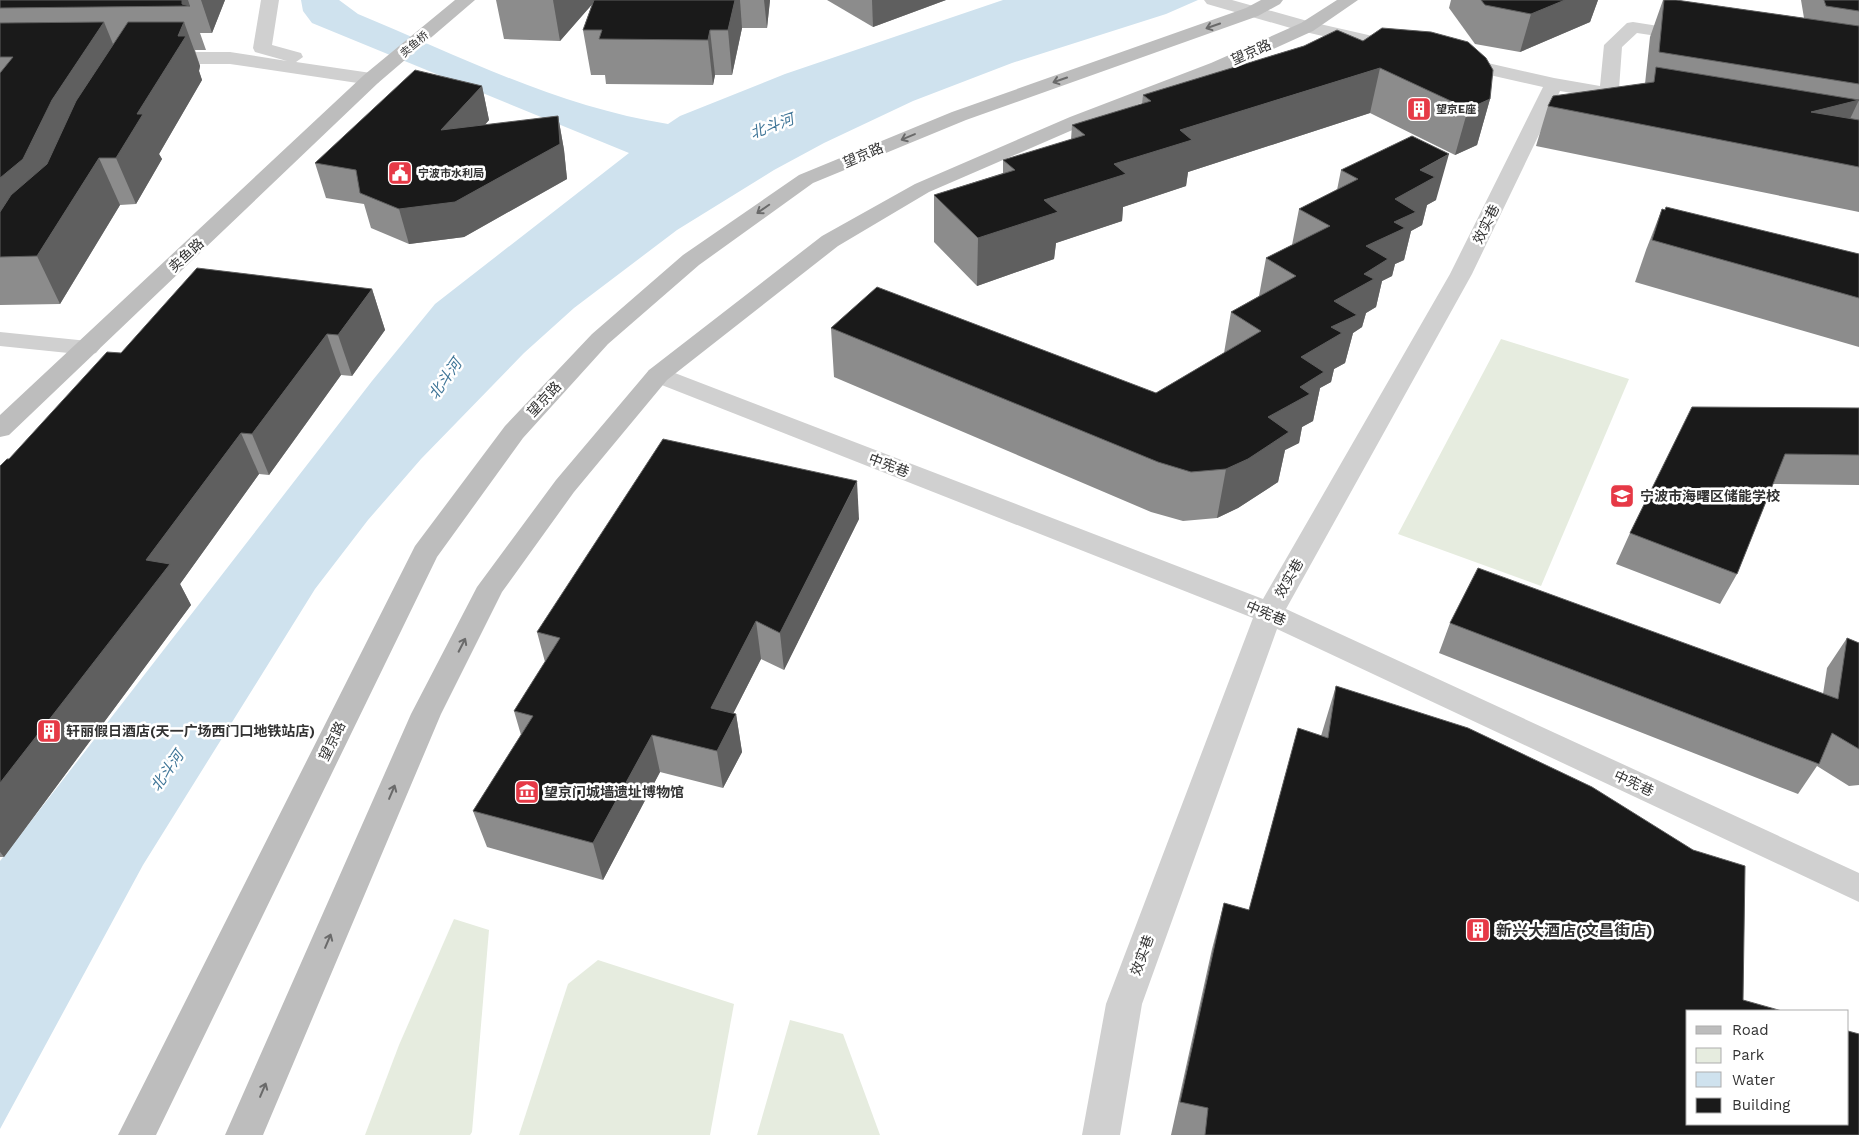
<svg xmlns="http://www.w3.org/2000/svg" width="1859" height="1135" font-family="'Work Sans','Noto Sans SC',sans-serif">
	<rect width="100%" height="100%" fill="#fff"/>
	<!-- green -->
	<g fill="#e6ecdf">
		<polygon points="1501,339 1629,379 1541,586 1398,534"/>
		<polygon points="454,919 489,930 472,1132 470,1135 365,1135 399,1045"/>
		<polygon points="598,960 734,1004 710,1135 519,1135 568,984"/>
		<polygon points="790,1020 843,1034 880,1135 757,1135"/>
	</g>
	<!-- water -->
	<path fill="#cfe2ee" d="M301,0H339L358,14C459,56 559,107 668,124L680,116L785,74L1003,0H1198L1166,14L1012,63L913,101L824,143L774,170L677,230L574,308L524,353L421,459L368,520L315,589L143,865L0,1129V861L372,381L435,304L629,153L312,23L303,11Z"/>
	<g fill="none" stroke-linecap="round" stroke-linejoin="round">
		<!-- minor -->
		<g fill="#d0d0d0" fill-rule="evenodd">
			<polygon points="261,0 279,0 272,45 301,53 303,57 296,62 371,73 378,75 381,79 378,83 371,85 230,64 159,64 152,62 150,58 152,54 159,52 230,52 287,61 255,52 253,48"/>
			<polygon points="1204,0 1232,0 1311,22 1408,44 1410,48 1408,52 1401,54 1301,31 1207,4"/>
			<polygon points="1633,22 1690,31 1696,32 1699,36 1696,40 1690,41 1637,33 1622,47 1619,89 1638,93 1641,97 1638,101 1631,103 1560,91 1472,274 1286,609 1859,873 1859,902 1277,629 1142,1004 1120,1135 1082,1135 1106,1004 1253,618 649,380 646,375 649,370 658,367 667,370 1263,599 1450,274 1543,87 1450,66 1448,62 1450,58 1457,56 1554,78 1600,86 1604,45 1627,23"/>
			<polygon points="0,332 88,341 96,343 100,348 96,353 88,355 0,346"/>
		</g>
		<!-- secondary -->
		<g fill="#bdbdbd" fill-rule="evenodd">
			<polygon points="455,0 475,0 378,83 9,435 0,437 0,415 364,75"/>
			<polygon points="1261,0 1283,0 1280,4 1258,16 966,120 813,183 699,265 608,344 523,438 437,557 156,1135 118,1135 415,546 505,426 592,334 683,255 799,175 952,112 1246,8"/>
			<polygon points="1337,0 1358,0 1313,31 1225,71 1084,125 929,192 838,246 667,380 574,492 502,592 441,714 263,1135 225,1135 411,714 477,587 556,480 649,370 822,236 915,184 1070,117 1211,63 1301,23"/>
		</g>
	</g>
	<!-- wall -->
	<g fill="#8c8c8c">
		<polygon points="0,0 225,0 212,33 200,33 206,50 195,50 200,66 199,71 202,80 159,154 162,159 136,204 120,205 60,304 0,305"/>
		<polygon points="496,0 770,0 767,28 742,28 732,75 715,75 713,85 606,84 605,75 591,75 583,30 592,4 560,41 504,39"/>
		<polygon points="827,0 946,0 873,27"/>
		<polygon points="1451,0 1598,0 1590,22 1520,52 1475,44 1449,8"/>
		<polygon points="1663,0 1676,0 1804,18 1801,0 1859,0 1859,212 1536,146 1548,106 1645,84 1650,37"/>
		<polygon points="1304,46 1490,99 1477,145 1455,155 1370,113 1188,172 1186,186 1123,207 1122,221 1056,243 1054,259 977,286 934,242 934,195 1003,173 1003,160 1071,140 1072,125 1142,104 1143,95"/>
		<polygon points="482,86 489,120 485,125 558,116 564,150 567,179 464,237 409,244 371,228 364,204 326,198 315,163"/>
		<polygon points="1341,170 1436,200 1427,205 1422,225 1411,231 1404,260 1395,264 1392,276 1382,281 1376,307 1366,313 1362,327 1353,333 1345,363 1334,369 1331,382 1320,388 1313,421 1302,427 1299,443 1285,450 1278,482 1238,508 1217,518 1183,521 1151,512 834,377 831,328 1156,393 1224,353 1231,312 1259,296 1266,258 1292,245 1299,209 1337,190"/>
		<polygon points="1662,209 1859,254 1859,347 1635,282 1646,250"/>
		<polygon points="372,289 385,330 352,376 341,375 269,475 259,474 180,584 191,605 4,857 0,857 0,466 9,459 121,353"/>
		<polygon points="1859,408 1859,485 1773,484 1737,574 1720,604 1616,564 1630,533"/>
		<polygon points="859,519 784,670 761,659 733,714 736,714 742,752 723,788 660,772 603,880 487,847 473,811 521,735 514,711 545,662 537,632"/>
		<polygon points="1450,623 1823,694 1827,668 1847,638 1859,643 1859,785 1849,786 1817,766 1798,794 1439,653"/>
		<polygon points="1336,686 1743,1000 1859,1135 1171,1135 1212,949 1224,903 1249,910 1285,776 1321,736"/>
	</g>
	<!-- shaded-wall -->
	<g fill="#5f5f5f">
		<polygon points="182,0 188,0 190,6 182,4"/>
		<polygon points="201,0 225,0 212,33"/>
		<polygon points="553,0 596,0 560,41"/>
		<polygon points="735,0 740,0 742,28 732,75 728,30"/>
		<polygon points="764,0 770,0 767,28"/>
		<polygon points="872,0 946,0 873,27"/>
		<polygon points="1544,0 1598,0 1590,22 1520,52 1531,14"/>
		<polygon points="104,22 122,66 0,255 0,178"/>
		<polygon points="184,22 200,66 199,71 202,80 159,154 162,159 136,204 116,158 137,114 178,36"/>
		<polygon points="710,30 715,75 713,85 708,40"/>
		<polygon points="1380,68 1370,113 1188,172 1186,186 1123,207 1122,221 1056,243 1054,259 977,286 978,238 1044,200 1180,130"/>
		<polygon points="482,86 489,120 450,164 441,130"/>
		<polygon points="1490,99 1477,145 1455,155 1468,109"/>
		<polygon points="1859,100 1840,140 1811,112"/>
		<polygon points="558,116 564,150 567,179 464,237 409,244 399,209"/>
		<polygon points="1449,154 1436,200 1427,205 1422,225 1411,231 1404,260 1395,264 1392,276 1382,281 1376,307 1366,313 1362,327 1353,333 1345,363 1334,369 1331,382 1320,388 1313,421 1302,427 1299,443 1285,450 1278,482 1238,508 1217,518 1226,469 1268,417 1334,301 1366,246 1395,199 1420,170"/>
		<polygon points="99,158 120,205 60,304 37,256"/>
		<polygon points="372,289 385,330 352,376 338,335"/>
		<polygon points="327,334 341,375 269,475 252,434"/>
		<polygon points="241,433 259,474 180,584 191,605 4,857 0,852 0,783 146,560"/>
		<polygon points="857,481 859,519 784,670 780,633"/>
		<polygon points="756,621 761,659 717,745 711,708"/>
		<polygon points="736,714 742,752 723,788 717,751"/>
		<polygon points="652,735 660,772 603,880 593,843"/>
	</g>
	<!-- building -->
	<g fill="#1a1a1a" stroke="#5f5f5f">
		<polygon points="0,0 182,0 182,4 190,6 0,8"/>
		<polygon points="594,0 735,0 728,30 710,30 708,40 599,39 602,30 583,30"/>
		<polygon points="1481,0 1565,0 1531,14 1485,5"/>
		<polygon points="1664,0 1676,0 1859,26 1859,84 1659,52"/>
		<polygon points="1824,0 1859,0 1859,11 1826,6"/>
		<polygon points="104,22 52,100 23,159 0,178 0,73 13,57 0,57 0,23"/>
		<polygon points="128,22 184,22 178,36 186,36 137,114 143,114 116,158 99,158 37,256 0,257 0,212 11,195 47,164 76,101"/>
		<polygon points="1382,28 1431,32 1468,42 1486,58 1493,70 1490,99 1468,109 1380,68 1180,130 1192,140 1114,164 1126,174 1044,200 1058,212 978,238 934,195 1015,170 1003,160 1085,135 1072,125 1151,101 1143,95 1304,46 1337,30 1363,41"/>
		<polygon points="1656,67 1859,100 1811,112 1859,120 1859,167 1548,106 1553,96 1654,82"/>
		<polygon points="415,70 482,86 441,130 558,116 560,144 455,202 399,209 360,193 356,170 315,163"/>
		<polygon points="1412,136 1449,154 1420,170 1435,177 1395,199 1416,212 1394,222 1405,228 1366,246 1388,259 1364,274 1374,279 1334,301 1357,315 1331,327 1342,333 1301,357 1324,372 1300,387 1310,394 1268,417 1289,432 1248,459 1226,469 1191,472 1158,462 831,328 877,287 1156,393 1261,331 1231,312 1296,276 1266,258 1330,226 1299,209 1358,179 1341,170"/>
		<polygon points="1666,207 1859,254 1859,298 1652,240 1662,209 1665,210"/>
		<polygon points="197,268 372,289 338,335 327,334 252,434 241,433 146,560 170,564 0,783 0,466 7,459 9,459 107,352 121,353"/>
		<polygon points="1692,407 1859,408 1859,455 1785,454 1737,574 1630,533"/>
		<polygon points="663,439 857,481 780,633 756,621 711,708 736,714 717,751 652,735 593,843 473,811 533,716 514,711 560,638 537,632"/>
		<polygon points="1478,568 1838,699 1847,638 1859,643 1859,749 1832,733 1819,764 1450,623"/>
		<polygon points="1336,686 1468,728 1592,787 1693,850 1745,866 1743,1000 1782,1011 1688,1011 1688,1124 1848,1124 1848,1031 1859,1034 1859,1135 1205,1135 1208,1108 1180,1102 1224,903 1249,910 1298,728 1328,738"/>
	</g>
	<!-- one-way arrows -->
	<defs><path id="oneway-shaft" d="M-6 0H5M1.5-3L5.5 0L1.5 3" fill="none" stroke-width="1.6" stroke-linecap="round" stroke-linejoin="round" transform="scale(1.25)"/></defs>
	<g stroke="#6a6a6a">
		<use href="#oneway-shaft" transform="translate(1213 26) rotate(161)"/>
		<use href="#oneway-shaft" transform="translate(1060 80) rotate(161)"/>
		<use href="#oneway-shaft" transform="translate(908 137) rotate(157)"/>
		<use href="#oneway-shaft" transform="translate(763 209) rotate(145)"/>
		<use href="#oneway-shaft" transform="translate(462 645) rotate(-63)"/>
		<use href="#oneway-shaft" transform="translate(392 792) rotate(-67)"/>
		<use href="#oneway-shaft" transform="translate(328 941) rotate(-67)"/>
		<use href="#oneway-shaft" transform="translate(263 1090) rotate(-67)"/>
	</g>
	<!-- icons -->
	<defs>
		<symbol id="building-square" viewBox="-11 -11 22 22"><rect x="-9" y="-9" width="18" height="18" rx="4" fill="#e63946" stroke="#fff"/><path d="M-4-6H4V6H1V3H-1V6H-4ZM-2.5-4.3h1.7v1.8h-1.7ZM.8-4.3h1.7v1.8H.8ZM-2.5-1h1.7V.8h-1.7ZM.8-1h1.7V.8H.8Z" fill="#fff"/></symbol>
		<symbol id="civic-square" viewBox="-11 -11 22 22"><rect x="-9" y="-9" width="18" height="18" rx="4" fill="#e63946" stroke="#fff"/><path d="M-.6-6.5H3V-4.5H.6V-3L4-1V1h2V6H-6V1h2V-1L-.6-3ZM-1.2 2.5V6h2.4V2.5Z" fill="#fff"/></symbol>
		<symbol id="school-square" viewBox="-11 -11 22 22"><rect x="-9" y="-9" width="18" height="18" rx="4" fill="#e63946" stroke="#fff"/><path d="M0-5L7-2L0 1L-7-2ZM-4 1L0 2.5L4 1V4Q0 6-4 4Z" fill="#fff"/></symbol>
		<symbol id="museum-square" viewBox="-11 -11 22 22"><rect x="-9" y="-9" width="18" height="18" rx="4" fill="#e63946" stroke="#fff"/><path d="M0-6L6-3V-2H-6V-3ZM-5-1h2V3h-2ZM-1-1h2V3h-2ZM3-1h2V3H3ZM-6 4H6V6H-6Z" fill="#fff"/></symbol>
	</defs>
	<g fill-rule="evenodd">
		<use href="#building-square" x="1405" y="95" width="28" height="28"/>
		<use href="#civic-square" x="386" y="159" width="28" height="28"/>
		<use href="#school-square" x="1608" y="482" width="28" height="28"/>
		<use href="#building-square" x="35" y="717" width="28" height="28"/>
		<use href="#museum-square" x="513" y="778" width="28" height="28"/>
		<use href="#building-square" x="1464" y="916" width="28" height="28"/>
	</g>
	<g text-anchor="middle" stroke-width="5" stroke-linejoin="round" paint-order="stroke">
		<!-- far-street labels -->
		<g font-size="11" fill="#333" stroke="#fff">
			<text transform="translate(414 44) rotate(-40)" y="4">卖鱼桥</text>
		</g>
		<!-- far-poi labels -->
		<g font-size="11" font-weight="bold" fill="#333" stroke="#fff" text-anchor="start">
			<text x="1436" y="113">望京E座</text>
			<text x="418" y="177">宁波市水利局</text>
		</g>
		<!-- street labels -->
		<g font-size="14" fill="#333" stroke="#fff">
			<text transform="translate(1251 52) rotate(-24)" y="5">望京路</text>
			<text transform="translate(863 155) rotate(-23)" y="5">望京路</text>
			<text transform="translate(1486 224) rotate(-64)" y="5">效实巷</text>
			<text transform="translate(186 255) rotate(-43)" y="5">卖鱼路</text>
			<text transform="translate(544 399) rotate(-47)" y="5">望京路</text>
			<text transform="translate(889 465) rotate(21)" y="5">中宪巷</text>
			<text transform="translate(1289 578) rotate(-60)" y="5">效实巷</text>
			<text transform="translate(1266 613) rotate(23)" y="5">中宪巷</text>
			<text transform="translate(332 741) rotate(-64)" y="5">望京路</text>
			<text transform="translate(1634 783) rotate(25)" y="5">中宪巷</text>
			<text transform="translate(1142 955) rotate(-70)" y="5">效实巷</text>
		</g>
		<!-- poi labels -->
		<g font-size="14" font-weight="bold" fill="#333" stroke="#fff" text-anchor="start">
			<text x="1640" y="501">宁波市海曙区储能学校</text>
			<text x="66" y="736">轩丽假日酒店(天一广场西门口地铁站店)</text>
			<text x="544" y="797">望京门城墙遗址博物馆</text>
		</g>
		<!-- water labels -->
		<g font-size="15" font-style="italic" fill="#3f7597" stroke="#fff">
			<text transform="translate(772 126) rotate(-20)" y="5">北斗河</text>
			<text transform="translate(445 379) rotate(-55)" y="5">北斗河</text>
			<text transform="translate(167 771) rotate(-55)" y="5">北斗河</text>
		</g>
		<!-- near-poi labels -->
		<g font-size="16" font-weight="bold" fill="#333" stroke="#fff" text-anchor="start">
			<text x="1496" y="936">新兴大酒店(文昌街店)</text>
		</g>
	</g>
	<!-- legend -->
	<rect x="1686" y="1010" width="162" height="115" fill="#ffffff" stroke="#adadad"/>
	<rect x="1696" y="1026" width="25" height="8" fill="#bdbdbd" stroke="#adadad"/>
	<text x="1732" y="1035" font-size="15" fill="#333333">Road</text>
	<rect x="1696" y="1048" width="25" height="15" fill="#e6ecdf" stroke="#adadad"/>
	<text x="1732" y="1060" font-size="15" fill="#333333">Park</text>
	<rect x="1696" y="1072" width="25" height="15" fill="#cfe2ee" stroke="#adadad"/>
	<text x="1732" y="1085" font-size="15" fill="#333333">Water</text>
	<rect x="1696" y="1098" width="25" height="15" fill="#1a1a1a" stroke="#adadad"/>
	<text x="1732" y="1110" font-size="15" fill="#333333">Building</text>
</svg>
